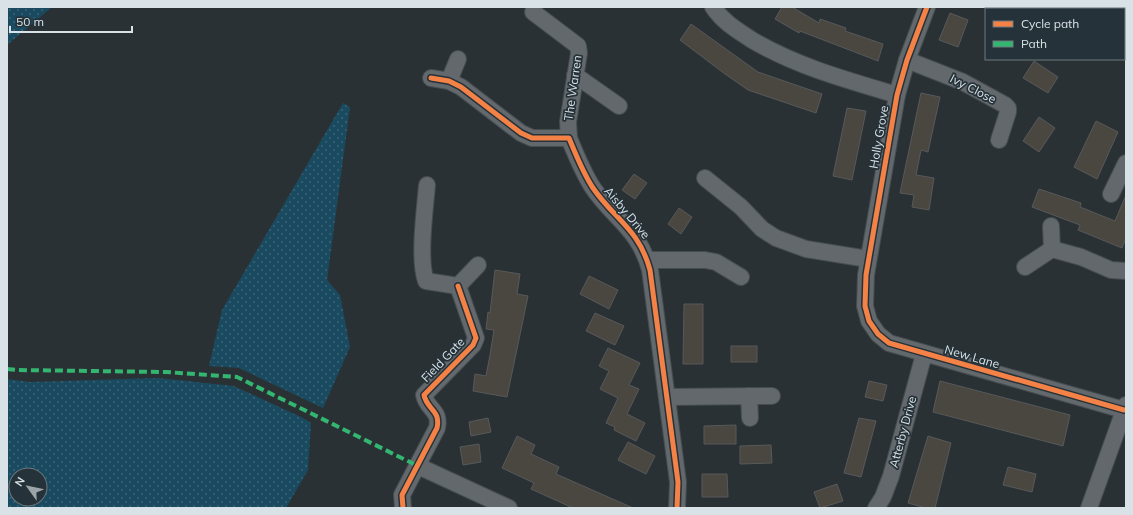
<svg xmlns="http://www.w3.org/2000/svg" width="1133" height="515" font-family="Mulish,sans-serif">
	<defs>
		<pattern id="grass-dots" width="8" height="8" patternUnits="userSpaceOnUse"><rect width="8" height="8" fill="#1a4a5f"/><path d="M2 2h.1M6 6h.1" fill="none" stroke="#3b6476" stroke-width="1.8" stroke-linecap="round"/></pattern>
	</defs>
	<rect width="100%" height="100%" fill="#2a3135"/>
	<!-- grass -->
	<g fill="url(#grass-dots)" fill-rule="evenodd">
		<polygon points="7,7 52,7 7,45"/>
		<polygon points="343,103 350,107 327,280 340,295 350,347 323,408 239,368 209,366 222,310"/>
		<path d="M158,378L234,386L303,418L311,423L308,470L286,508H7V379L30,382ZM16,475H40V499H16Z"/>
	</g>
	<!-- building -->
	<g fill="#4a4740" stroke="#57595a">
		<polygon points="782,7 792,7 819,23 820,19 846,28 845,31 883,44 878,61 800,31 799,33 775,19"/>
		<polygon points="950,13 968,20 958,47 939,40"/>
		<polygon points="691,24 758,72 822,94 816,113 748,90 725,74 680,40"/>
		<polygon points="1034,61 1058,77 1048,93 1023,78"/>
		<polygon points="921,93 940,97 928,152 921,150 916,175 934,178 929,210 912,207 914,195 900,193"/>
		<polygon points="847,108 866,111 852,180 833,176"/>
		<polygon points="1039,117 1055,128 1039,152 1023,141"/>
		<polygon points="1096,121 1118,132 1097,179 1074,167"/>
		<polygon points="634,174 647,183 635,199 622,190"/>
		<polygon points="1039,189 1081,203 1080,207 1115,221 1126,195 1126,238 1122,248 1078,230 1080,225 1032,207"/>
		<polygon points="679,208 692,217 681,234 668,224"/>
		<polygon points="495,270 520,274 517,294 528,296 507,397 473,391 475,374 486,376 490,355 494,330 486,329 488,312 490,313"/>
		<polygon points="589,276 618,290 609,309 580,294"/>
		<polygon points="684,304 703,304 703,364 683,364"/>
		<polygon points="595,313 624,326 615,345 586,331"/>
		<rect x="731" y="346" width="26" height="16"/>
		<polygon points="608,348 640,363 629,385 639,389 627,414 645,423 636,441 614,430 615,427 606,423 618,398 600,389 609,371 599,366"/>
		<polygon points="869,381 887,385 883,401 865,397"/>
		<polygon points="940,381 1070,415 1063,446 933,412"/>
		<polygon points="488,418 491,432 471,436 469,422"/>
		<polygon points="859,418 876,421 861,477 844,473"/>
		<polygon points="736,425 736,444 704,444 704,426"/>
		<polygon points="517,436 535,445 531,454 559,467 556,474 633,508 573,508 531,489 534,483 502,468"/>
		<polygon points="928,436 951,443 935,508 926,508 908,503"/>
		<polygon points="628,442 655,456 646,474 618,460"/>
		<polygon points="479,444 481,462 463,465 460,447"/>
		<polygon points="771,445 772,463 740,464 740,446"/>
		<polygon points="1008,467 1036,474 1032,492 1003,485"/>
		<polygon points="702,474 727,474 728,497 702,497"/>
		<polygon points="837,484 843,501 820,508 814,492"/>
	</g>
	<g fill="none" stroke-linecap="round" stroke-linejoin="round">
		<defs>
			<g id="minor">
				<path d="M713,7C723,22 737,30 752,40C798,67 847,80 897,95"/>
				<polyline points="927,7 907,60 897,95 866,275 865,306 869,321 878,334 889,343 1124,410"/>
				<polyline points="533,12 578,46 579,53 568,122 569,138"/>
				<polyline points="907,60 963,82 1005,105 1008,108 1008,112 999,140"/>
				<polyline points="575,75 619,106"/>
				<path d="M431,78L449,81L461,87L521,133L532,138H569C576,155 583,173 593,188C615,220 639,229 650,270L678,482L677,508"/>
				<polyline points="449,81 458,59"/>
				<polyline points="705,178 741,207 762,229 776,238 806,249 868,259"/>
				<path d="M427,185C425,209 418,260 426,281L458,286L478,265"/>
				<polyline points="1111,194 1126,163"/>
				<polyline points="1051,226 1052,249 1081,257 1111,270 1126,271"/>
				<polyline points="648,260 705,260 716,262 741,277"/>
				<polyline points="1025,267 1052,249"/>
				<polyline points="749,396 750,418"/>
				<polyline points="668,397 772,396"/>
				<polyline points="418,466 509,508"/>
				<path d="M403,508L402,495L437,428C441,410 427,410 424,395L473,345L476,338L458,286"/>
				<polyline points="876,508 883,497 891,476 924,354"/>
				<polyline points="1089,508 1126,405"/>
			</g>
		</defs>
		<!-- minor casing -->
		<use href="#minor" stroke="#464d50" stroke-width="18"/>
		<!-- minor -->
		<use href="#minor" stroke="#62686c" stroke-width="16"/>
		<!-- quiet -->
		<polyline stroke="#33b770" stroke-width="4" stroke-dasharray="8 4" stroke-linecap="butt" points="7,369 17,370 166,372 237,377 418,466"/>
		<defs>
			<g id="cycleway">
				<polyline points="927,7 907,60 897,95 866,275 865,306 869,321 878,334 889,343 1124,410"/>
				<path d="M431,78L449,81L461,87L521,133L532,138H569C576,155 583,173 593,188C615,220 639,229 650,270L678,482L677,508"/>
				<path d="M403,508L402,495L437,428C441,410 427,410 424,395L473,345L476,338L458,286"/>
			</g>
		</defs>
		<!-- cycleway casing -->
		<use href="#cycleway" stroke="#253239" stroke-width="8"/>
		<!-- cycleway -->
		<use href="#cycleway" stroke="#f48246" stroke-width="5"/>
	</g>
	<g text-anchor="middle" stroke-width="3.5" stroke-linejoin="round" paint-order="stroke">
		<!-- street labels -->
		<g font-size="12" fill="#d9e2e6" stroke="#253239">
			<text transform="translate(573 88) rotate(-82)" y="4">The Warren</text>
			<text transform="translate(973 89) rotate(27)" y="4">Ivy Close</text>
			<text transform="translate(879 137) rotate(-80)" y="4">Holly Grove</text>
			<text transform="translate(627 213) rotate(50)" y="4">Aisby Drive</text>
			<text transform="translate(972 357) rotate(16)" y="4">New Lane</text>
			<text transform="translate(443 360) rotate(-46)" y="4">Field Gate</text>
			<text transform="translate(903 432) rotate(-75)" y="4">Atterby Drive</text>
		</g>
	</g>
	<!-- border -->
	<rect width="1133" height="515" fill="none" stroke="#d9e2e6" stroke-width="16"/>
	<!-- legend -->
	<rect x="985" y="8" width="140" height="52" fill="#253239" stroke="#6d787e"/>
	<rect x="993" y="21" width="20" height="6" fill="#f48246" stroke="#6d787e"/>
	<text x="1021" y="28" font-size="12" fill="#d9e2e6">Cycle path</text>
	<rect x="993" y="41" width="20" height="6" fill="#33b770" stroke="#6d787e"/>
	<text x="1021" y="48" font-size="12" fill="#d9e2e6">Path</text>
	<!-- north arrow -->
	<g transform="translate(28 487) rotate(303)"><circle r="19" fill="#253239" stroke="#6d787e"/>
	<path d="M0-3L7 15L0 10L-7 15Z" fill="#9ca4a8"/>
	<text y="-6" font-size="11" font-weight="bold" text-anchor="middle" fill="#d9e2e6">N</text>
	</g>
	<!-- scale -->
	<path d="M10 26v6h122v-6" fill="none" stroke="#d9e2e6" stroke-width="2"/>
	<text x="16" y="26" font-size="12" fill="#d9e2e6" stroke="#253239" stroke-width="3" paint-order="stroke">50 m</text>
</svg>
